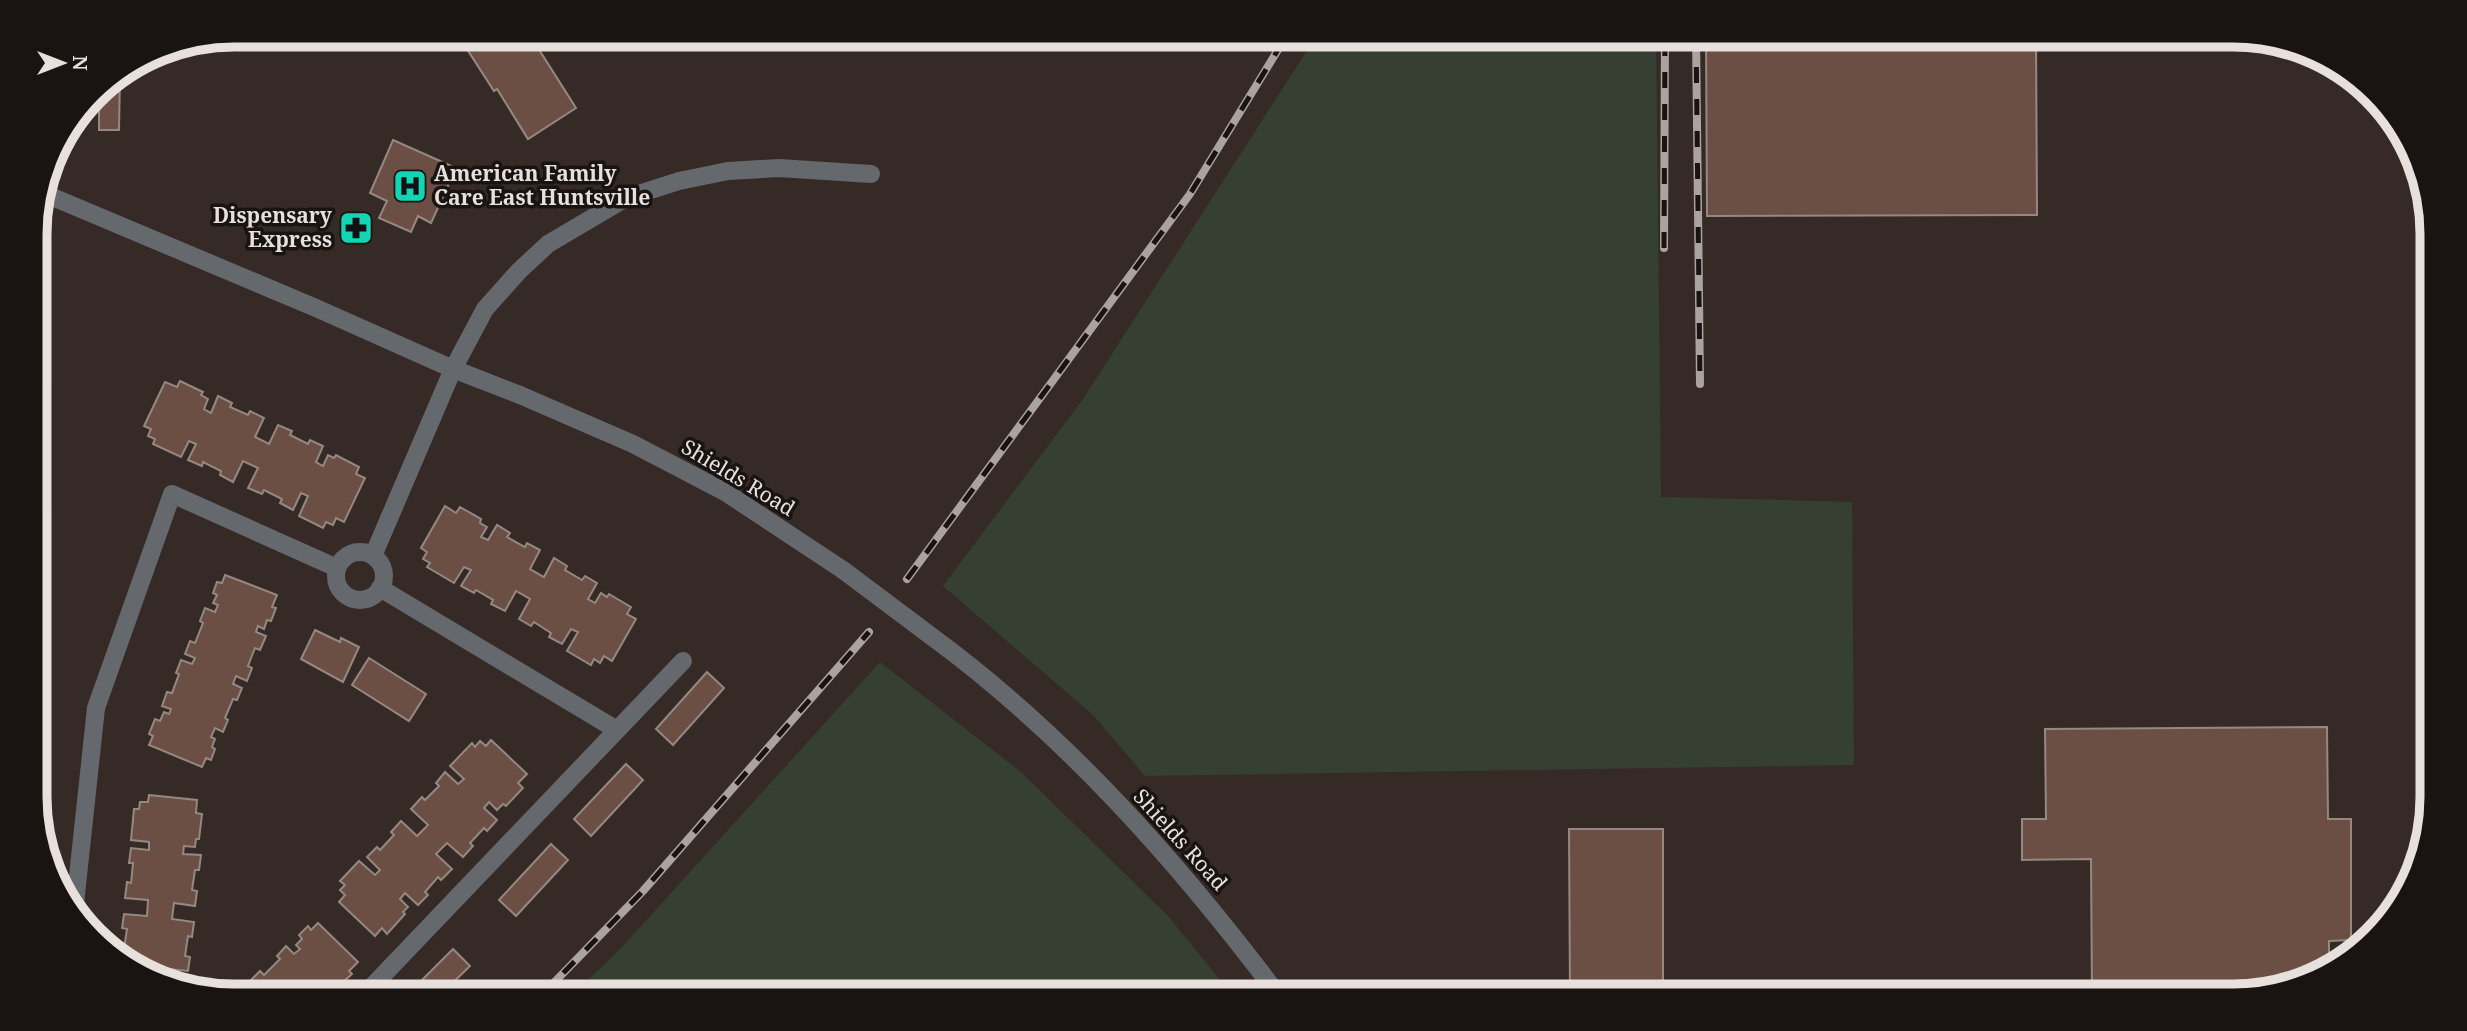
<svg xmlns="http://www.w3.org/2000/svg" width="2467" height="1031" font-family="'Noto Serif',serif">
	<rect width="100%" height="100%" fill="#352a26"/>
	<!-- green -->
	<g fill="#364032">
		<polygon points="1317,35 1656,35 1661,497 1852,502 1854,765 1145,776 1094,716 943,586 1083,399"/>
		<polygon points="880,662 1021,772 1169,917 1233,996 572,996 624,945"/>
	</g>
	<!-- building -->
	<g fill="#6b4f44" stroke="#958883" stroke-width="2">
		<polygon points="465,35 515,35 521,44 531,37 576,108 528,139 497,89 494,91 465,46 470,43"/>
		<polygon points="1706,35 2036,35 2037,215 1707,216"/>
		<polygon points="120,74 119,130 99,130 99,89"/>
		<polygon points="393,140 456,168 431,223 418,216 411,232 379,218 387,201 370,193"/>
		<polygon points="180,381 203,392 201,395 208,399 204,409 211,413 218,396 232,403 230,407 248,415 250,411 264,418 255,437 269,444 278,425 292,431 290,435 308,444 310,440 323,446 316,462 323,466 328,455 334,458 336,455 359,467 356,474 365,478 344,522 336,518 333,525 326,522 323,528 299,516 308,496 301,493 293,510 280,503 282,499 264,490 262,494 248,488 258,468 243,461 233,482 220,475 221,471 203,462 202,466 188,460 196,444 189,441 181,457 153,444 155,439 148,436 151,429 144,426 165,382 177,387"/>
		<polygon points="445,506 456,513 460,507 481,519 480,523 487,527 481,537 488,540 497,525 510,533 507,537 525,547 527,543 540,550 530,569 544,577 554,558 567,566 565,570 582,580 585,576 597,583 588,599 595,603 601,593 607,597 609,594 631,607 627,614 636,619 612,661 604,656 600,663 594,659 591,665 567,651 578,632 571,629 562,644 549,637 551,633 534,622 531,626 519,619 530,599 516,591 505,611 491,604 493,600 476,590 474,593 461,586 471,570 464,567 454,583 427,567 430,563 423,559 427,552 421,548"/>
		<polygon points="225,575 277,595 272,607 276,608 271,621 267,620 264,629 258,626 256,632 266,636 260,650 255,648 248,666 252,668 247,681 236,676 233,684 242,688 237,700 233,699 225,718 228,720 223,732 215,728 211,737 215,739 212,747 215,749 211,760 206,758 202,767 149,745 153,736 149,734 155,719 160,721 164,712 169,714 171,709 162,706 167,692 172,693 179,674 176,673 181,660 192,664 195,658 185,654 190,641 195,643 203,623 200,621 205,608 215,612 218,605 213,603 217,595 213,593 217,582 222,583"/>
		<polygon points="315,630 340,642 341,638 359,647 343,682 301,659"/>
		<polygon points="369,658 426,694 409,721 352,685"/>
		<polygon points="707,672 724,688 673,745 656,729"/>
		<polygon points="2327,727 2328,819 2351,819 2351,940 2329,941 2329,964 2245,996 2092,996 2091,859 2022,860 2022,819 2046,819 2045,729"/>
		<polygon points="491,740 527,774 518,783 523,788 506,806 503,804 497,810 489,802 484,808 497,820 487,831 484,828 470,843 473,846 463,857 447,843 436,854 452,869 441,880 438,877 425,892 428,895 418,905 405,893 400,899 408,907 403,912 405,914 387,934 382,928 375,936 339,902 345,895 340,890 345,885 340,881 359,861 375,875 380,870 367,857 377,847 380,850 394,835 391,832 401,821 417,836 428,825 411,809 422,797 425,800 439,786 436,783 445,772 458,784 464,779 450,766 472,743 475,747 480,741 486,746"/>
		<polygon points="626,764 643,780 591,836 574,819"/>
		<polygon points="149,795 197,800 196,813 202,814 199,839 196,839 195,847 184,846 183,854 201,855 199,870 195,870 192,890 197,891 195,906 174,903 172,919 194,922 192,937 188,936 185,956 190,957 188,971 170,969 169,977 181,979 180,985 159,981 120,951 120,949 124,949 127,929 122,928 124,914 147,916 148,900 125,898 127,882 131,883 133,863 129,863 131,848 149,850 149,842 131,840 134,809 139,809 140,802 148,802"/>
		<polygon points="1569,829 1663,829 1663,996 1570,996"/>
		<polygon points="551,844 568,860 516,916 499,900"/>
		<polygon points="318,923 358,962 349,971 352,974 342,983 339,981 333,987 329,983 325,987 331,996 235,995 245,985 253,993 258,988 250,981 260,971 264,975 280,959 277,956 286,946 294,954 300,949 296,945 302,939 299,935 308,926 311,930"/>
		<polygon points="453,949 470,966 439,996 406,996"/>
	</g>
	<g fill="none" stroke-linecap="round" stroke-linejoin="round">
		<!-- minor -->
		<g stroke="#65696d" stroke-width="18">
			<polyline points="43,193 316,308 453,369 520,395 633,444 725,492 843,570"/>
			<circle cx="360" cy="576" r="24"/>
			<polyline points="373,556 453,369 485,309 519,271 548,244 626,198 679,181 728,171 779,168 871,174"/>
			<polyline points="380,588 617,730"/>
			<path d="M931,636C1066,735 1179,863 1279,996"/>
			<polyline points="74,913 96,708 172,494 337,568"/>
			<polyline points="363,996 683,661"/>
		</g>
		<defs>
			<g id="rail">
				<polyline points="1696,35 1700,384"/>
				<polyline points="1664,248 1665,35"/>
				<polyline points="907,579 1190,194 1287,35"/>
				<polyline points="541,996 643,891 869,632"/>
			</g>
		</defs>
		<!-- rail casing -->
		<use href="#rail" stroke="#aba3a0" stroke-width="8"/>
		<!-- rail -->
		<use href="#rail" stroke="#191412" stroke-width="5" stroke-dasharray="16" stroke-linecap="butt"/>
		<!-- minor-bridge -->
		<polyline stroke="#65696d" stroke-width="18" points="843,570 931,636"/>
	</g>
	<!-- icons -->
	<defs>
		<symbol id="hospital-square" viewBox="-11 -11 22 22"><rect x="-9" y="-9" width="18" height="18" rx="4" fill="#14d5b3" stroke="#191412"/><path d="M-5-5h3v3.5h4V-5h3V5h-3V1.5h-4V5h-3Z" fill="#111"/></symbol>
		<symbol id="pharmacy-square" viewBox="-11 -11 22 22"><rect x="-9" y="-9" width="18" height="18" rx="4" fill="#14d5b3" stroke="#191412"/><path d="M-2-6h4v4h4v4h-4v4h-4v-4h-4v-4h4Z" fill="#111"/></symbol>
	</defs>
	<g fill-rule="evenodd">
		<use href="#hospital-square" x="391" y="167" width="38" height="38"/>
		<use href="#pharmacy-square" x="337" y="209" width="38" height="38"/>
	</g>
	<g text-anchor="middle" stroke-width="7" stroke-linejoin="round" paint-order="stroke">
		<!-- poi labels -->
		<g font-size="21" font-weight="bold" fill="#e7e0dd" stroke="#191412" text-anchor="start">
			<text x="434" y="181">American Family<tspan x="434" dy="24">Care East Huntsville</tspan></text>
			<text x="332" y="223" text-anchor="end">Dispensary<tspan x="332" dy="24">Express</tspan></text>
		</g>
		<!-- street labels -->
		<g font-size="21" fill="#e7e0dd" stroke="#191412">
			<text transform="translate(738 478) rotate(31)" y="7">Shields Road</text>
			<text transform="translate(1180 840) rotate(48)" y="7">Shields Road</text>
		</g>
	</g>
	<!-- crop -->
	<path d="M0 0H2467V1031H0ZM234 47H2233A187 187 0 0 1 2420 234V797A187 187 0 0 1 2233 984H234A187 187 0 0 1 47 797V234A187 187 0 0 1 234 47Z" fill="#191412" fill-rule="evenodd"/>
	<path fill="none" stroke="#e7e0dd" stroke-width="9" d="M234 47H2233A187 187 0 0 1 2420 234V797A187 187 0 0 1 2233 984H234A187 187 0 0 1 47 797V234A187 187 0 0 1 234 47Z"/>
	<!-- north arrow -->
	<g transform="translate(63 63) rotate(90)" stroke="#191412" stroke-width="5" paint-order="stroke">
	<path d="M0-5L12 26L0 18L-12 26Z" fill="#e7e0dd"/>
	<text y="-10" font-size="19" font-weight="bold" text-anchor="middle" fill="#e7e0dd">N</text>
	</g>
</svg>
